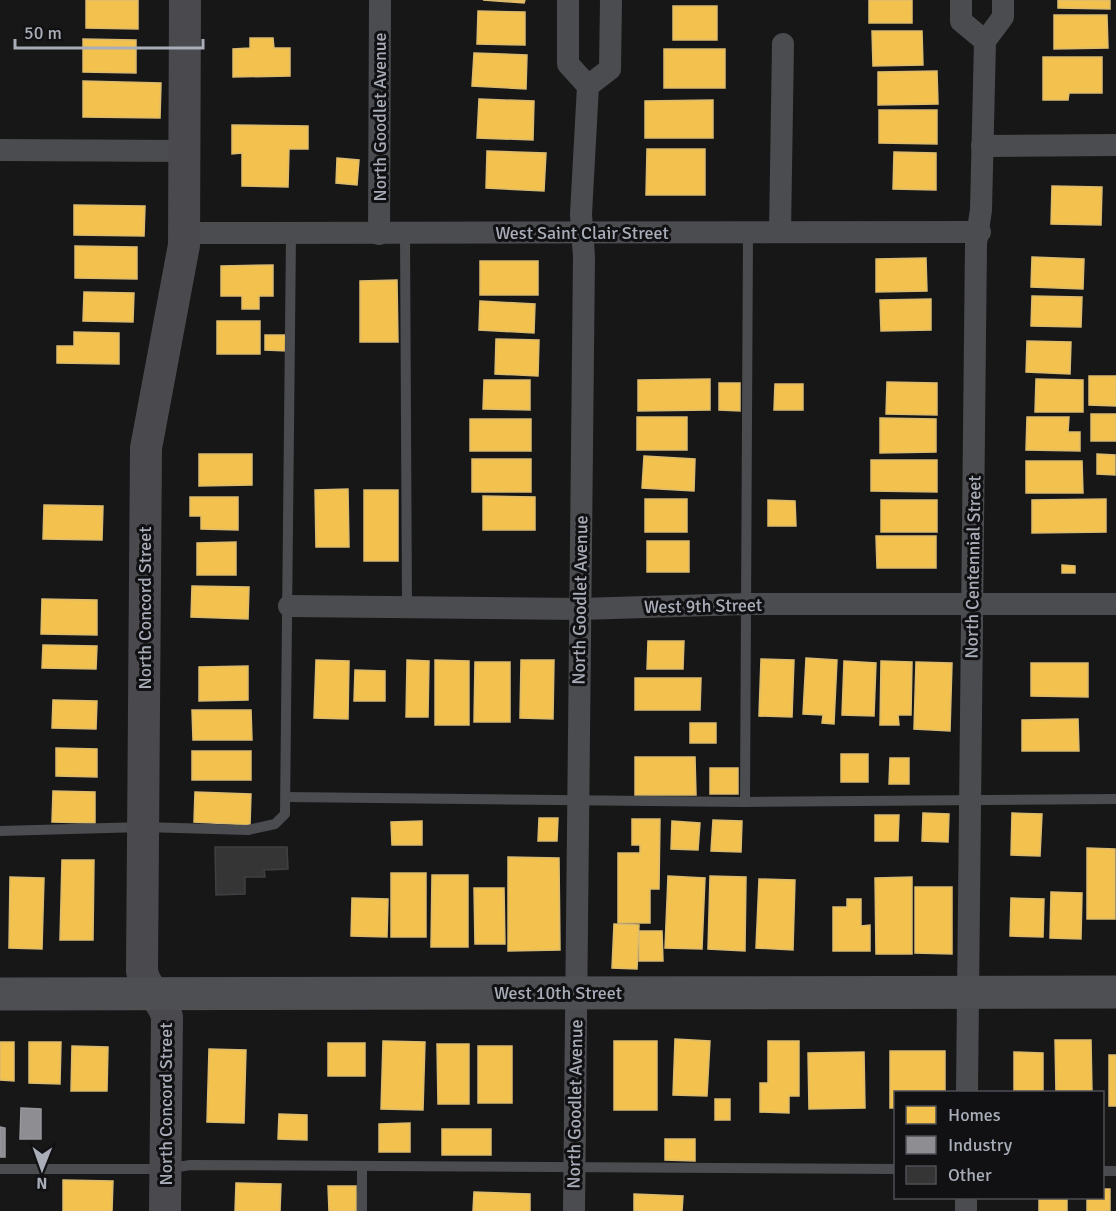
<svg xmlns="http://www.w3.org/2000/svg" width="1116" height="1211" font-family="Signika,sans-serif">
	<rect width="100%" height="100%" fill="#171717"/>
	<!-- homes -->
	<g fill="#f2c14e" stroke="#dcbb6e" stroke-width="1.5">
		<polygon points="86,0 138,0 138,29 86,28"/>
		<polygon points="483,0 525,0 524,3"/>
		<rect x="869" y="0" width="43" height="23"/>
		<polygon points="1058,0 1110,0 1110,9 1058,8"/>
		<rect x="673" y="6" width="44" height="34"/>
		<polygon points="478,11 525,12 525,45 477,44"/>
		<polygon points="1054,15 1107,15 1108,48 1054,49"/>
		<polygon points="872,31 922,31 923,65 873,66"/>
		<polygon points="250,38 273,38 274,48 290,48 290,76 233,77 233,49 250,48"/>
		<polygon points="83,39 136,40 136,73 83,72"/>
		<rect x="664" y="49" width="61" height="39"/>
		<polygon points="474,53 527,55 526,89 472,86"/>
		<polygon points="1043,57 1102,57 1102,93 1069,93 1068,100 1043,100"/>
		<polygon points="937,71 938,104 878,105 878,72"/>
		<polygon points="83,81 161,83 160,118 83,117"/>
		<polygon points="479,99 534,101 533,140 477,138"/>
		<polygon points="713,100 713,138 645,138 645,101"/>
		<polygon points="879,110 937,110 937,144 879,143"/>
		<polygon points="232,125 308,126 308,149 289,149 288,187 242,186 242,153 232,154"/>
		<polygon points="647,149 705,149 705,195 646,195"/>
		<polygon points="487,151 546,153 544,191 486,188"/>
		<polygon points="894,152 936,153 936,190 893,189"/>
		<polygon points="337,158 359,160 357,185 336,183"/>
		<polygon points="1052,186 1102,187 1101,225 1051,224"/>
		<polygon points="74,205 145,206 144,236 74,235"/>
		<polygon points="75,246 137,247 137,279 75,278"/>
		<polygon points="1032,257 1084,259 1083,289 1031,287"/>
		<polygon points="926,258 927,291 876,292 876,259"/>
		<rect x="480" y="261" width="58" height="34"/>
		<polygon points="273,265 273,296 259,296 259,309 242,309 242,296 221,296 221,266"/>
		<polygon points="397,280 398,342 360,342 360,281"/>
		<polygon points="84,292 134,293 133,322 83,321"/>
		<polygon points="1032,296 1082,297 1081,327 1031,326"/>
		<polygon points="931,299 931,330 881,331 880,300"/>
		<polygon points="480,301 535,304 534,333 479,330"/>
		<rect x="217" y="321" width="43" height="33"/>
		<polygon points="74,332 119,333 119,364 57,363 57,346 74,346"/>
		<polygon points="265,335 286,335 287,351 265,350"/>
		<polygon points="496,339 539,340 538,376 495,374"/>
		<polygon points="1027,341 1071,342 1070,374 1026,372"/>
		<polygon points="1089,376 1116,376 1116,406 1089,405"/>
		<polygon points="710,379 710,410 638,411 638,380"/>
		<polygon points="1036,379 1083,380 1083,412 1035,412"/>
		<polygon points="484,380 530,380 530,410 483,409"/>
		<polygon points="887,382 937,383 937,415 886,414"/>
		<polygon points="719,383 740,383 740,411 719,410"/>
		<polygon points="775,384 803,384 803,410 774,410"/>
		<rect x="1091" y="414" width="25" height="27"/>
		<rect x="637" y="417" width="50" height="33"/>
		<polygon points="1027,417 1069,417 1068,432 1080,432 1080,451 1026,450"/>
		<polygon points="880,418 936,419 936,452 880,453"/>
		<rect x="470" y="419" width="61" height="32"/>
		<polygon points="199,454 252,454 252,485 199,486"/>
		<polygon points="1097,454 1115,455 1115,475 1097,474"/>
		<polygon points="644,456 695,459 694,491 642,488"/>
		<rect x="472" y="459" width="59" height="33"/>
		<polygon points="871,460 937,460 937,492 871,491"/>
		<polygon points="1026,461 1082,461 1083,493 1026,493"/>
		<polygon points="348,489 349,547 316,547 315,490"/>
		<rect x="364" y="490" width="34" height="71"/>
		<polygon points="483,496 535,497 535,530 483,530"/>
		<polygon points="190,497 238,497 238,530 201,529 201,516 190,516"/>
		<rect x="645" y="499" width="42" height="33"/>
		<polygon points="1106,499 1106,532 1032,533 1032,500"/>
		<polygon points="768,500 795,501 796,526 768,526"/>
		<rect x="881" y="500" width="56" height="32"/>
		<polygon points="44,505 103,506 102,540 43,539"/>
		<polygon points="876,536 936,536 936,568 877,568"/>
		<rect x="647" y="541" width="42" height="31"/>
		<polygon points="236,542 236,575 197,575 197,543"/>
		<polygon points="1062,565 1075,566 1075,573 1062,573"/>
		<polygon points="192,586 249,587 248,619 191,617"/>
		<polygon points="42,599 97,600 97,635 41,634"/>
		<polygon points="648,641 684,641 683,669 647,669"/>
		<polygon points="43,645 97,646 96,669 42,668"/>
		<polygon points="806,658 837,660 834,724 822,723 823,715 803,714"/>
		<polygon points="761,659 794,660 792,717 759,716"/>
		<polygon points="316,660 349,661 348,719 314,718"/>
		<polygon points="407,660 429,661 428,717 406,717"/>
		<polygon points="435,660 469,661 469,725 435,725"/>
		<polygon points="521,660 554,660 553,719 520,718"/>
		<polygon points="844,661 876,663 874,716 842,715"/>
		<polygon points="881,661 912,662 911,715 898,715 899,725 880,725"/>
		<polygon points="475,662 510,662 510,722 474,722"/>
		<polygon points="916,662 952,663 950,731 914,729"/>
		<polygon points="1031,663 1088,663 1088,697 1031,696"/>
		<polygon points="248,666 248,700 199,701 199,667"/>
		<polygon points="355,670 385,671 385,701 354,701"/>
		<polygon points="635,678 701,678 700,710 635,710"/>
		<polygon points="53,700 97,701 96,729 52,728"/>
		<polygon points="192,710 251,710 252,740 193,740"/>
		<polygon points="1078,719 1079,751 1022,751 1022,720"/>
		<rect x="690" y="723" width="26" height="20"/>
		<polygon points="56,748 97,749 97,777 56,776"/>
		<rect x="192" y="751" width="59" height="29"/>
		<rect x="841" y="754" width="27" height="28"/>
		<polygon points="635,757 695,757 696,795 635,795"/>
		<polygon points="890,758 909,758 909,784 889,784"/>
		<rect x="710" y="768" width="28" height="26"/>
		<polygon points="53,791 95,792 95,823 52,822"/>
		<polygon points="195,792 251,794 250,825 194,822"/>
		<polygon points="923,813 949,814 948,842 922,841"/>
		<polygon points="1012,813 1042,814 1040,856 1011,855"/>
		<polygon points="875,815 899,815 898,841 875,841"/>
		<polygon points="539,818 558,818 557,841 538,841"/>
		<polygon points="632,819 660,819 659,889 650,889 650,923 618,923 618,853 640,853 640,845 632,845"/>
		<polygon points="713,820 742,821 741,852 711,851"/>
		<polygon points="422,821 422,845 392,845 391,822"/>
		<polygon points="672,821 700,823 698,850 671,849"/>
		<polygon points="1087,848 1115,849 1115,919 1087,919"/>
		<polygon points="508,857 559,858 560,950 508,951"/>
		<polygon points="62,860 94,860 93,940 60,940"/>
		<rect x="391" y="873" width="35" height="64"/>
		<polygon points="432,875 468,875 468,947 431,947"/>
		<polygon points="668,876 705,878 702,949 665,948"/>
		<polygon points="710,876 746,877 745,951 708,949"/>
		<polygon points="10,877 44,878 42,949 9,948"/>
		<polygon points="912,877 912,954 876,954 875,878"/>
		<polygon points="759,879 795,880 793,950 756,948"/>
		<polygon points="915,887 952,887 952,954 915,953"/>
		<polygon points="474,888 504,888 505,944 475,944"/>
		<polygon points="1051,892 1082,893 1081,939 1050,938"/>
		<polygon points="352,898 388,899 387,937 351,936"/>
		<polygon points="1011,898 1044,899 1043,937 1010,936"/>
		<polygon points="847,899 861,899 861,926 870,925 870,951 833,951 833,907 847,907"/>
		<polygon points="614,924 639,925 637,969 612,968"/>
		<polygon points="639,931 662,931 663,961 639,961"/>
		<polygon points="675,1039 710,1041 707,1096 673,1095"/>
		<polygon points="1055,1040 1091,1040 1092,1092 1056,1092"/>
		<polygon points="383,1041 425,1042 423,1110 381,1109"/>
		<rect x="614" y="1041" width="43" height="69"/>
		<polygon points="768,1041 799,1041 799,1096 789,1096 789,1113 760,1112 760,1083 768,1083"/>
		<polygon points="0,1042 14,1042 14,1081 0,1080"/>
		<polygon points="29,1042 61,1042 60,1084 29,1083"/>
		<rect x="328" y="1043" width="37" height="33"/>
		<polygon points="437,1044 469,1044 469,1104 438,1104"/>
		<polygon points="72,1046 108,1047 107,1091 71,1091"/>
		<rect x="478" y="1046" width="34" height="57"/>
		<polygon points="209,1049 246,1050 244,1123 207,1122"/>
		<polygon points="890,1051 945,1051 945,1092 896,1092 896,1108 890,1108"/>
		<polygon points="864,1052 865,1108 809,1109 808,1053"/>
		<polygon points="1014,1052 1043,1053 1043,1092 1014,1092"/>
		<rect x="1109" y="1055" width="7" height="51"/>
		<rect x="715" y="1099" width="15" height="21"/>
		<polygon points="279,1114 307,1115 307,1140 278,1139"/>
		<polygon points="410,1123 410,1152 379,1152 379,1124"/>
		<rect x="442" y="1129" width="49" height="26"/>
		<polygon points="665,1139 695,1139 695,1161 665,1160"/>
		<polygon points="63,1180 113,1181 112,1211 63,1211"/>
		<polygon points="236,1183 281,1184 280,1211 235,1211"/>
		<polygon points="328,1186 356,1186 356,1211 329,1211"/>
		<polygon points="1102,1189 1110,1189 1110,1211 1087,1211 1087,1198 1102,1198"/>
		<polygon points="474,1192 530,1194 530,1211 473,1211"/>
		<polygon points="634,1194 683,1196 682,1211 634,1211"/>
		<rect x="1039" y="1198" width="28" height="13"/>
	</g>
	<!-- industry -->
	<g fill="#8d8d92" stroke="#95979d" stroke-width="1.5">
		<polygon points="21,1108 41,1109 41,1139 20,1139"/>
		<polygon points="0,1127 5,1128 5,1157 0,1157"/>
	</g>
	<!-- building -->
	<polygon fill="#353536" stroke="#3f4043" stroke-width="1.5" points="215,847 287,847 288,869 264,870 265,877 245,877 245,894 216,895"/>
	<g fill="none" stroke-linecap="round" stroke-linejoin="round">
		<!-- service -->
		<g stroke="#4b4c50" stroke-width="10">
			<polyline points="405,234 407,607"/>
			<polyline points="286,797 745,802 1116,799"/>
			<polyline points="745,802 748,232"/>
			<polyline points="0,831 143,827 248,830 275,824 285,814 291,234"/>
			<polyline points="0,1169 166,1169 190,1165 896,1169"/>
			<polyline points="1102,1171 1116,1171"/>
			<polyline points="362,1211 362,1168"/>
		</g>
		<!-- minor -->
		<g stroke="#4b4c50" stroke-width="22">
			<polyline points="568,0 568,64 588,86"/>
			<polyline points="961,0 961,21 985,41"/>
			<polyline points="982,146 1116,145"/>
			<polyline points="0,150 185,151"/>
			<polyline points="780,232 783,44"/>
			<polyline points="184,233 980,232"/>
			<polyline points="379,234 380,0"/>
			<polyline points="289,606 580,609 745,604 1116,604"/>
			<polyline points="967,1092 976,243 981,210 985,41 1003,17 1003,0"/>
			<polyline points="574,1211 584,257 581,214 588,86 610,69 611,0"/>
			<polyline points="966,1211 966,1198"/>
		</g>
		<!-- secondary -->
		<path stroke="#4a4a4e" stroke-width="32" d="M165,1211L167,1017C163,998 145,990 142,971L146,448L184,245L185,0"/>
		<!-- primary -->
		<polyline stroke="#4d4f52" stroke-width="33" points="0,994 1116,992"/>
	</g>
	<g text-anchor="middle" stroke-width="6" stroke-linejoin="round" paint-order="stroke">
		<!-- street labels -->
		<g font-size="18" fill="#a8adb8" stroke="#111113">
			<text transform="translate(380 117) rotate(-90)" y="6">North Goodlet Avenue</text>
			<text x="582" y="239">West Saint Clair Street</text>
			<text transform="translate(973 567) rotate(-89)" y="6">North Centennial Street</text>
			<text transform="translate(580 600) rotate(-89)" y="6">North Goodlet Avenue</text>
			<text transform="translate(703 606) rotate(-1)" y="6">West 9th Street</text>
			<text transform="translate(145 608) rotate(-90)" y="6">North Concord Street</text>
			<text x="558" y="999">West 10th Street</text>
			<text transform="translate(166 1104) rotate(-90)" y="6">North Concord Street</text>
			<text transform="translate(575 1104) rotate(-89)" y="6">North Goodlet Avenue</text>
		</g>
	</g>
	<!-- legend -->
	<rect x="894" y="1091" width="210" height="108" fill="#111113" stroke="#4d4f55" stroke-width="1.5"/>
	<rect x="906" y="1106" width="30" height="18" fill="#f2c14e" stroke="#4d4f55" stroke-width="1.5"/>
	<text x="948" y="1121" font-size="18" fill="#a8adb8">Homes</text>
	<rect x="906" y="1136" width="30" height="18" fill="#8d8d92" stroke="#4d4f55" stroke-width="1.5"/>
	<text x="948" y="1151" font-size="18" fill="#a8adb8">Industry</text>
	<rect x="906" y="1166" width="30" height="18" fill="#353536" stroke="#4d4f55" stroke-width="1.5"/>
	<text x="948" y="1181" font-size="18" fill="#a8adb8">Other</text>
	<!-- north arrow -->
	<g transform="translate(42 1169) rotate(181)" stroke="#111113" stroke-width="4.5" paint-order="stroke">
	<path d="M0-4.5L10 22L0 15L-10 22Z" fill="#a8adb8"/>
	<text y="-9" font-size="16" font-weight="bold" text-anchor="middle" fill="#a8adb8">N</text>
	</g>
	<!-- scale -->
	<path d="M15 39v9h188v-9" fill="none" stroke="#a8adb8" stroke-width="3"/>
	<text x="24" y="39" font-size="18" fill="#a8adb8" stroke="#111113" stroke-width="4.5" paint-order="stroke">50 m</text>
</svg>
